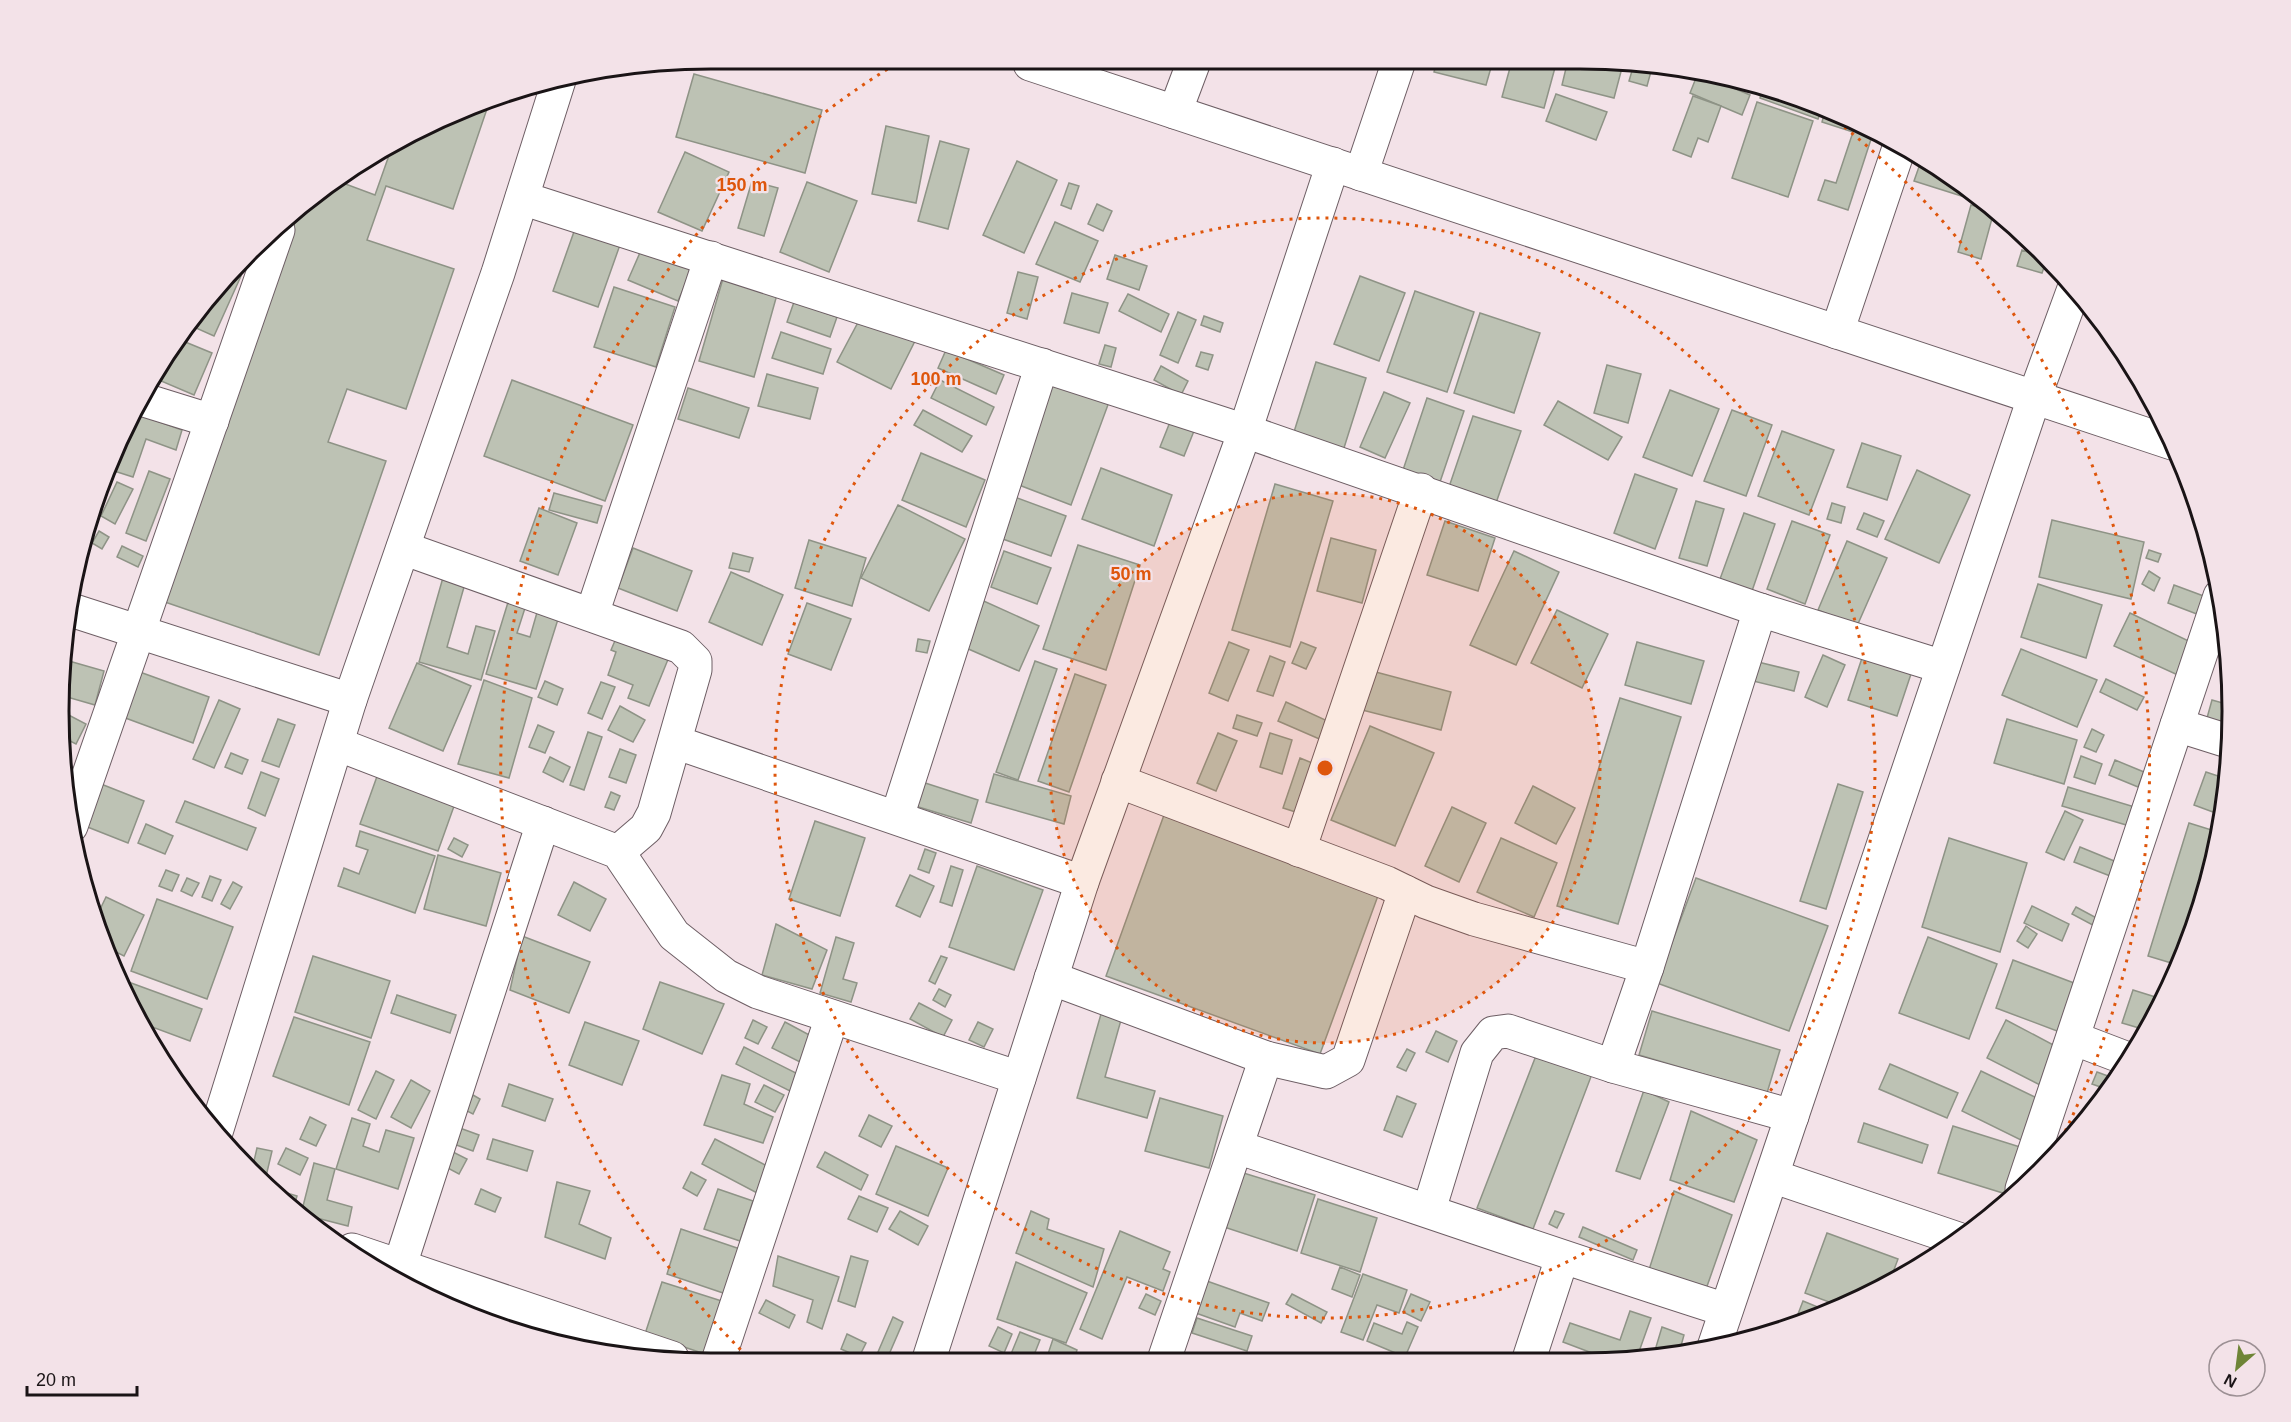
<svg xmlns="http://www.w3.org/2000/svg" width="2291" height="1422" font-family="Helvetica,sans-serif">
	<rect width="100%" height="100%" fill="#f3e2e8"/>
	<!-- building -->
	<g fill="#bdc2b4" stroke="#8e9386" stroke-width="1.5">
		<polygon points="1436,64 1492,64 1486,85 1434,72"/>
		<polygon points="1511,64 1556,64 1544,108 1502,97"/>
		<polygon points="1567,64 1623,64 1614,98 1562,85"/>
		<polygon points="1634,64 1653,64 1647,86 1629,81"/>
		<polygon points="1698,73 1750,95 1742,115 1690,93"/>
		<polygon points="694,74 822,110 805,173 676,137"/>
		<polygon points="1762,90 1823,106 1818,119 1760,98"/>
		<polygon points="1556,94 1607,112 1596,140 1546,121"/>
		<polygon points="1693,96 1721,106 1708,142 1698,138 1691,157 1673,150"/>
		<polygon points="491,97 453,209 386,186 367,240 454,269 406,409 347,389 328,442 386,461 319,655 162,601 294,213 314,193 335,180 375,195 393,144 422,126"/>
		<polygon points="1757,102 1813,121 1788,197 1732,178"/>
		<polygon points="1826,107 1873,133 1848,210 1818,200 1825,180 1836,183 1853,132 1822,122"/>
		<polygon points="886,126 929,136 916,203 872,194"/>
		<polygon points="940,141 969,149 948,229 918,221"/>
		<polygon points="685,152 729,172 702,231 658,212"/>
		<polygon points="1017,161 1057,180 1024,253 983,235"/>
		<polygon points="1921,161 1973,191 1971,199 1914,181"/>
		<polygon points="752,181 778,188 764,236 738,228"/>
		<polygon points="807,182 857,201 829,272 780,252"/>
		<polygon points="1069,183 1079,186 1071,209 1061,205"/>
		<polygon points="1097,204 1112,211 1103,231 1088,224"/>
		<polygon points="1971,205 1994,211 1981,259 1958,252"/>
		<polygon points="1055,222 1098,241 1080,282 1036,264"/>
		<polygon points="576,226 621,242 598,307 553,291"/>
		<polygon points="642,248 692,269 678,301 628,280"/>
		<polygon points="2022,250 2047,259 2042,273 2017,266"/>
		<polygon points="1115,255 1147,266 1139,290 1107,279"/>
		<polygon points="1018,272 1038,277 1027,319 1007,313"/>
		<polygon points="234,273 241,276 214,336 187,324 193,314"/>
		<polygon points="724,275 778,291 754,377 699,361"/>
		<polygon points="1360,276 1405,293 1379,361 1334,344"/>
		<polygon points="614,287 675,307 656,367 594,347"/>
		<polygon points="1415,291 1474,312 1447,392 1387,372"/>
		<polygon points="1072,293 1108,303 1099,333 1064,323"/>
		<polygon points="1128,294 1169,314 1161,332 1119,311"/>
		<polygon points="794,302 837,317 830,337 787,322"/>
		<polygon points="1178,312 1196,320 1178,363 1160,355"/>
		<polygon points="863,313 915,341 891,389 837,362"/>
		<polygon points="1480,313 1540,333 1514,413 1454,393"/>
		<polygon points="1204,316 1223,323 1220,332 1201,325"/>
		<polygon points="781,332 831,349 823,374 772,358"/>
		<polygon points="178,339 212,353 194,395 154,378"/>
		<polygon points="1105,345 1116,348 1111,367 1099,364"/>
		<polygon points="946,350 1004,375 996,394 938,368"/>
		<polygon points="1201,352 1213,355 1208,370 1196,366"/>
		<polygon points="1316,362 1366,378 1343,451 1293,435"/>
		<polygon points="1607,365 1641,374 1628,423 1594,413"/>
		<polygon points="1161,366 1188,381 1181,395 1154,380"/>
		<polygon points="767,374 818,388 810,419 758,406"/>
		<polygon points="1050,379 1109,402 1071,505 1011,482"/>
		<polygon points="512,380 633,425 605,501 484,456"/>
		<polygon points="940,380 994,407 986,425 931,398"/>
		<polygon points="688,388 749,408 739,438 678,419"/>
		<polygon points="1670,390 1719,409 1692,476 1643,457"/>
		<polygon points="1384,392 1410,403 1385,458 1360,447"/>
		<polygon points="1427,398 1464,411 1440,482 1403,470"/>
		<polygon points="1558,401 1622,437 1608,460 1544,425"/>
		<polygon points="923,410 972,436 962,452 914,425"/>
		<polygon points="1732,410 1772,425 1746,496 1704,481"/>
		<polygon points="132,412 182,430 176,450 146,439 133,477 111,470"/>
		<polygon points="1473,416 1521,431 1496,503 1449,487"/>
		<polygon points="1170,422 1194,431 1184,456 1160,447"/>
		<polygon points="1782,431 1834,450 1809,515 1758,496"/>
		<polygon points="1862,443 1901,456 1887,500 1847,487"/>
		<polygon points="921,453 985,480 966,527 902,500"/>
		<polygon points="1101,468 1172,495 1154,546 1082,519"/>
		<polygon points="1917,470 1970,495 1939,563 1885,539"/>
		<polygon points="149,471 170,479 146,541 126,533"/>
		<polygon points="1635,474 1677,489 1655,549 1614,533"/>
		<polygon points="117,482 133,489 115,524 101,516"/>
		<polygon points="1275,484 1333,501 1290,647 1232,630"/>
		<polygon points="554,493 602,506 597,523 549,510"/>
		<polygon points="95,496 102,499 87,528 93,502"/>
		<polygon points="1012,496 1066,516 1051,556 997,537"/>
		<polygon points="1696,501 1724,509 1707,566 1679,558"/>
		<polygon points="1832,503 1845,507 1841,523 1827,519"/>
		<polygon points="898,505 965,539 929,611 861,578"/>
		<polygon points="539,508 577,523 558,575 520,561"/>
		<polygon points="1744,513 1775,524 1752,591 1720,579"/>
		<polygon points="1864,513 1884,521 1877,537 1857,529"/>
		<polygon points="2052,520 2144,542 2131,599 2039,577"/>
		<polygon points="1445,521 1495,538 1478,591 1427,575"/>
		<polygon points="1792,521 1830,535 1805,604 1767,589"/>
		<polygon points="99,531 109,537 102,549 92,543"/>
		<polygon points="1331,538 1376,550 1362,603 1317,591"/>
		<polygon points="809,540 866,558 852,606 795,588"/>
		<polygon points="1847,541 1887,558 1857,626 1818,610"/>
		<polygon points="1078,545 1140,565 1106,670 1043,649"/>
		<polygon points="122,546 143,556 138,567 117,557"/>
		<polygon points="633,548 692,571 677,611 618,588"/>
		<polygon points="2149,550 2161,554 2158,562 2146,558"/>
		<polygon points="1004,551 1051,568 1037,604 991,587"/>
		<polygon points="1514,551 1559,572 1516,665 1470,645"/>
		<polygon points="733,553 753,558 749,572 729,568"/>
		<polygon points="2149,571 2160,578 2154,591 2142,584"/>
		<polygon points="731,572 783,595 762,645 709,622"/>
		<polygon points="444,574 466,580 447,647 468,654 476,626 495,631 481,680 419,662"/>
		<polygon points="2038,584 2102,605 2086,658 2021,637"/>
		<polygon points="2174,585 2209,598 2202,616 2168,603"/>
		<polygon points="977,598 1039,626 1019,671 957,644"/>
		<polygon points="509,599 526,605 517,633 530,637 538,609 559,616 536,689 486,674"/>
		<polygon points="807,603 851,619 831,670 788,654"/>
		<polygon points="1557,610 1608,634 1582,688 1531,663"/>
		<polygon points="2130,613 2195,644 2180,676 2114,646"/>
		<polygon points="617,636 669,657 649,706 628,698 633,685 608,675 616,652 611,650"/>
		<polygon points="918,639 930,641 927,653 916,651"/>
		<polygon points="1229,642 1249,650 1228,701 1209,693"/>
		<polygon points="1301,642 1316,648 1306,669 1292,663"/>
		<polygon points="1637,642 1704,661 1691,704 1625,685"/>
		<polygon points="2021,649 2097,680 2077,727 2002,695"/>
		<polygon points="1864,652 1913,668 1897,716 1848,700"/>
		<polygon points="1823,655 1845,665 1827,707 1805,697"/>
		<polygon points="1270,656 1285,662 1273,696 1257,691"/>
		<polygon points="62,659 104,671 95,705 60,695"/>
		<polygon points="1035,661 1057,669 1018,780 996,772"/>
		<polygon points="1758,662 1799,672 1794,691 1753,681"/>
		<polygon points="417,663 471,686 443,751 389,728"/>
		<polygon points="137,671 209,697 193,743 120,716"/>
		<polygon points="1372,671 1451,692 1441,730 1362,710"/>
		<polygon points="1075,674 1106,685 1069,792 1038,781"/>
		<polygon points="2106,679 2144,697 2137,710 2100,692"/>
		<polygon points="484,680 532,698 509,778 458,764"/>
		<polygon points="545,681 563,689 557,705 538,697"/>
		<polygon points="601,682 615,687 602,719 588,713"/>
		<polygon points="1620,698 1681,717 1618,924 1557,906"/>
		<polygon points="219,700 240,709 214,768 193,759"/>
		<polygon points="2212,700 2230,705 2230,725 2207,718"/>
		<polygon points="1286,702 1332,723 1324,741 1278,721"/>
		<polygon points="620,706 645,720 633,742 608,730"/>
		<polygon points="59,710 86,724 76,744 60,736"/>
		<polygon points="1237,715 1262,723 1257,736 1233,728"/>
		<polygon points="278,719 295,725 279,767 262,761"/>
		<polygon points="2007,719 2077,740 2064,784 1994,763"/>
		<polygon points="538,725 554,732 545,753 529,747"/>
		<polygon points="1370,726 1434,753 1395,846 1331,820"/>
		<polygon points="2092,729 2104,735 2096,752 2084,747"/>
		<polygon points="588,732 602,737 584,790 570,785"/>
		<polygon points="1218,733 1237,741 1216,791 1197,783"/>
		<polygon points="1270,733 1292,740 1282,774 1260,767"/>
		<polygon points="620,749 636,755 626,783 609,777"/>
		<polygon points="231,753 248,760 242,774 225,767"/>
		<polygon points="2081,756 2102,764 2095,784 2074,777"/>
		<polygon points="550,757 570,767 563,782 543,772"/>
		<polygon points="1300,758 1322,767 1305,815 1283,808"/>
		<polygon points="2115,760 2144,772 2138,787 2109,775"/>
		<polygon points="380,768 458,795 438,851 360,824"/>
		<polygon points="261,772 279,779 265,816 248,808"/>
		<polygon points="2206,772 2227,779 2221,815 2194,805"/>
		<polygon points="994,774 1071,796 1064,824 986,802"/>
		<polygon points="919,781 978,800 971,823 912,805"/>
		<polygon points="101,784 144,801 128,843 85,826"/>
		<polygon points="1838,784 1863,792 1826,909 1800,901"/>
		<polygon points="1533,786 1575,808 1556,844 1515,823"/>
		<polygon points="2068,787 2138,808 2133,827 2062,806"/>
		<polygon points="611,792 620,796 614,810 605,807"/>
		<polygon points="185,801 256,828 247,850 176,822"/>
		<polygon points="1452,807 1486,823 1459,882 1425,866"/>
		<polygon points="2065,811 2083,820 2064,860 2046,852"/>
		<polygon points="1164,815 1379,893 1320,1054 1106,976"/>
		<polygon points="815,821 865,838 840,916 789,899"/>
		<polygon points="2189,823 2218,832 2210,880 2178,965 2148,956"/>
		<polygon points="146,824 173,836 165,854 138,843"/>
		<polygon points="360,831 435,856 415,913 338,886 344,868 359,874 368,850 356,846"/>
		<polygon points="454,838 468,845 462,857 448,849"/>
		<polygon points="1501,838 1557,863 1534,917 1477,892"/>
		<polygon points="1949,838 2027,863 2000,952 1922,927"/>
		<polygon points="2080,847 2124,865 2118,879 2074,862"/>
		<polygon points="925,849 936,853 929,873 918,869"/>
		<polygon points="438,855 501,873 486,926 424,909"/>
		<polygon points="951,866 963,870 952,906 940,902"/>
		<polygon points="977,866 1043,890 1014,970 949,947"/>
		<polygon points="166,870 179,875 172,891 159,886"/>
		<polygon points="910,875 934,886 920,917 896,906"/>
		<polygon points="210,876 221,880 212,901 202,897"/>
		<polygon points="187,878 199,883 192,896 181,891"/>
		<polygon points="1696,878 1828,926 1789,1031 1657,983"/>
		<polygon points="233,882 242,887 230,909 221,904"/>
		<polygon points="574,882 606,899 590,931 558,915"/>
		<polygon points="106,897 144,915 124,956 106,947 94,922"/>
		<polygon points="157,899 233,927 207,999 131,971"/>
		<polygon points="2032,906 2069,924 2062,941 2024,923"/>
		<polygon points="2076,907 2106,923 2102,930 2072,914"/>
		<polygon points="776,924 827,950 812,989 762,975"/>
		<polygon points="2026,926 2037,934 2028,948 2017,941"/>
		<polygon points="522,936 590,962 569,1013 510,990"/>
		<polygon points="836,937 854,943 843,979 857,983 851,1002 820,993"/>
		<polygon points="1928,937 1997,964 1969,1039 1899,1013"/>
		<polygon points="313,956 390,981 371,1038 295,1012"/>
		<polygon points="941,956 947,958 935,984 929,981"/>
		<polygon points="2013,960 2082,986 2065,1034 1996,1008"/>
		<polygon points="123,980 202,1009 190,1041 144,1024"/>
		<polygon points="660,982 724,1004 702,1054 643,1029"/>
		<polygon points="939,989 951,995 945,1007 933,1000"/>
		<polygon points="2133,990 2165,1000 2146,1030 2122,1023"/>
		<polygon points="397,995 456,1015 450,1033 391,1013"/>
		<polygon points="919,1003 952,1020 943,1037 910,1019"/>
		<polygon points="1652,1011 1780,1050 1767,1093 1639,1055"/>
		<polygon points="1101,1014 1121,1020 1105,1077 1155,1091 1147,1118 1077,1098"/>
		<polygon points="294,1017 370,1042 349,1105 273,1076"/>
		<polygon points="753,1020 767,1027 758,1044 745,1038"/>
		<polygon points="2006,1020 2061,1049 2042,1086 1987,1058"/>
		<polygon points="585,1022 639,1041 622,1085 569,1065"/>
		<polygon points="785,1022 815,1038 802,1063 772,1048"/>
		<polygon points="978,1022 993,1029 984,1047 969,1040"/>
		<polygon points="1436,1031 1457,1041 1448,1062 1426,1052"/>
		<polygon points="744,1047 800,1075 792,1092 736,1064"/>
		<polygon points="1407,1049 1415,1053 1406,1071 1397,1067"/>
		<polygon points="1537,1053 1592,1074 1533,1229 1477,1208"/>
		<polygon points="1890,1064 1958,1093 1947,1118 1879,1089"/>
		<polygon points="376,1071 394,1080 376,1119 358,1110"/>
		<polygon points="1981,1071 2045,1102 2025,1142 1962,1111"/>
		<polygon points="2097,1072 2116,1079 2109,1090 2092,1084"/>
		<polygon points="722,1075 750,1084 744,1104 773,1117 763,1143 704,1125"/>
		<polygon points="411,1080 430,1091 411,1128 391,1117"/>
		<polygon points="509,1084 553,1099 545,1121 502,1106"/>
		<polygon points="764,1085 784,1095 775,1112 755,1102"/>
		<polygon points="1644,1090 1669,1102 1640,1179 1616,1171"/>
		<polygon points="473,1095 480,1099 473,1114 465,1110"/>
		<polygon points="1397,1096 1416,1104 1402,1137 1384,1130"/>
		<polygon points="1160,1098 1223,1116 1209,1168 1145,1151"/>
		<polygon points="1691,1111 1757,1140 1734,1202 1670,1180"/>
		<polygon points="869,1115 892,1126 881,1147 859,1136"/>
		<polygon points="310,1117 326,1125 316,1146 300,1139"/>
		<polygon points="352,1118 370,1124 363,1146 379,1152 386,1130 414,1138 398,1189 336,1169"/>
		<polygon points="1864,1123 1928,1145 1922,1163 1858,1142"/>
		<polygon points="1953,1126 2020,1147 2006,1194 1938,1173"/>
		<polygon points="457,1127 479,1135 473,1151 451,1143"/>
		<polygon points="493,1139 533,1151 527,1171 487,1159"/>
		<polygon points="715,1139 773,1169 759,1194 702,1164"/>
		<polygon points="896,1146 948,1168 928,1216 876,1194"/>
		<polygon points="257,1148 272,1151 264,1185 251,1174"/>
		<polygon points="286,1148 308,1158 300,1175 278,1164"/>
		<polygon points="449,1150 467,1159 459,1174 442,1165"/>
		<polygon points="825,1152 868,1175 861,1190 817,1167"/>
		<polygon points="314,1163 335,1169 327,1200 352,1207 348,1226 301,1214"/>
		<polygon points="1237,1171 1315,1195 1297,1251 1221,1226"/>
		<polygon points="691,1172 706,1180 697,1196 683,1188"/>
		<polygon points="557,1182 590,1191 579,1224 611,1238 605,1259 545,1237"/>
		<polygon points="481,1189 501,1198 495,1212 475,1204"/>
		<polygon points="718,1189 753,1201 740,1241 704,1229"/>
		<polygon points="277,1190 297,1196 293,1210 276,1195"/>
		<polygon points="1674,1191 1732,1215 1705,1292 1648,1273"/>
		<polygon points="859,1196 888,1208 877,1232 848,1219"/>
		<polygon points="1318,1199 1377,1218 1360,1272 1301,1253"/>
		<polygon points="900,1211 928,1226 918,1245 889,1229"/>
		<polygon points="1031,1211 1049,1219 1047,1229 1104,1249 1093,1287 1016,1253"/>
		<polygon points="1555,1211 1564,1214 1557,1228 1549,1224"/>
		<polygon points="1583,1227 1637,1250 1633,1260 1579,1237"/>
		<polygon points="681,1229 743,1250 729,1295 667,1274"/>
		<polygon points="1120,1231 1170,1252 1163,1269 1170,1272 1163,1291 1127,1277 1102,1339 1080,1329"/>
		<polygon points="1827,1233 1898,1259 1889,1283 1837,1305 1805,1293"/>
		<polygon points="778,1256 839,1277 822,1329 807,1322 813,1300 773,1286"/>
		<polygon points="851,1256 868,1261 855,1307 838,1301"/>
		<polygon points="1016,1262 1087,1293 1066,1343 997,1319"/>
		<polygon points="1340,1267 1360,1275 1352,1297 1332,1289"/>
		<polygon points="1363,1274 1407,1290 1399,1313 1377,1305 1363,1340 1341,1332"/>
		<polygon points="1204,1280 1269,1303 1262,1321 1240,1313 1235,1327 1193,1312"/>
		<polygon points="662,1282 728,1303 711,1356 645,1334"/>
		<polygon points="1146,1294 1161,1301 1155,1315 1139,1308"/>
		<polygon points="1292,1294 1327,1312 1321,1323 1286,1304"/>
		<polygon points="1411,1294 1430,1302 1421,1321 1403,1312"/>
		<polygon points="766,1300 795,1315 789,1328 759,1313"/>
		<polygon points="1803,1301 1825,1310 1795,1322"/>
		<polygon points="1630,1311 1651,1318 1636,1360 1623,1362 1589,1362 1592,1353 1563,1342 1570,1323 1620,1340"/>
		<polygon points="893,1317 903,1322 887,1359 875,1359"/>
		<polygon points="1197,1318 1252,1336 1247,1351 1192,1333"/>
		<polygon points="1407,1322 1418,1327 1405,1357 1367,1341 1374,1323 1402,1334"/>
		<polygon points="998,1327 1012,1334 1004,1353 989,1346"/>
		<polygon points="1662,1327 1684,1335 1679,1353 1653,1357"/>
		<polygon points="1020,1332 1040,1340 1032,1360 1026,1360 1011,1354"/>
		<polygon points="847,1334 866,1343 859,1357 841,1349"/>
		<polygon points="1053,1339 1077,1350 1074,1360 1046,1360"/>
	</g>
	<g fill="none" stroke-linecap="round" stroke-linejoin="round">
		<defs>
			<g id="street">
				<polyline points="1175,112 1193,64"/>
				<polyline points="1361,174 1398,64"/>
				<polyline points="522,198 1245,431 1760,610 1943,667"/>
				<polyline points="1837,332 1899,148"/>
				<polyline points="141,399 212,421"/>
				<polyline points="403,548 681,647 695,661 695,670 654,813 646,828 618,852"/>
				<polyline points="68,609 350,700"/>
				<polyline points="592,614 711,258"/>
				<polyline points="2177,725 2231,742"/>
				<polyline points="675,742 1082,882"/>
				<polyline points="337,744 618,852 674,935 726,976 758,992 1019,1078"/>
				<polyline points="1118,781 1337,864 1387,883 1426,902 1474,919 1647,967"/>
				<polyline points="897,817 1042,365"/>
				<polyline points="71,826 278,230"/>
				<polyline points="1299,850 1421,490"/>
				<polyline points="1051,978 1266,1058 1326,1072 1348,1060 1405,892"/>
				<polyline points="2073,1038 2128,1059"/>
				<polyline points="1613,1066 1647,967 1760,610"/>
				<polyline points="216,1132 350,700 498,273 559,80"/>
				<path d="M1237,1147C1400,1201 1562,1258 1726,1310"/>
				<polyline points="1772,1176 1958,1239"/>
				<polyline points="2022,1189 2220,596"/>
				<polyline points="1429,1210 1477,1053 1493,1033 1508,1031 1613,1066 1792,1116"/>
				<polyline points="352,1250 672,1358"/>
				<polyline points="400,1265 543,823"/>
				<polyline points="1714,1347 2034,398 2075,286"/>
				<polyline points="719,1358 832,1017"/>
				<polyline points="929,1359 1082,882 1245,431 1333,164"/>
				<polyline points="1164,1360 1266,1058"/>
				<polyline points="1528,1362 1562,1258"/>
			</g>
			<polyline id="secondary" points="1030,64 2172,443"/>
		</defs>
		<!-- street casing -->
		<use href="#street" stroke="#6d5e64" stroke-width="35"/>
		<!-- secondary casing -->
		<use href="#secondary" stroke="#6d5e64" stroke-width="35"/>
		<!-- street -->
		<use href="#street" stroke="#fff" stroke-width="33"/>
		<!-- secondary -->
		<use href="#secondary" stroke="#fff" stroke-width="33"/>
	</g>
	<!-- distance rings -->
	<circle cx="1325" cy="768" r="275" fill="#de560c" fill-opacity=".12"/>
	<g fill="none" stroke="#de560c" stroke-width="3" stroke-dasharray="3 6">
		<circle cx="1325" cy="768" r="275"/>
		<circle cx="1325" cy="768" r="550"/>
		<path d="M747 1356A825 825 0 0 1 894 65M1816 105A825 825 0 0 1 2053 1155"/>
	</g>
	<!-- crop -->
	<path d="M0 0H2291V1422H0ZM711 69H1580A642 642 0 0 1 2222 711V711A642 642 0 0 1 1580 1353H711A642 642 0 0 1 69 711V711A642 642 0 0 1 711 69Z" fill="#f3e2e8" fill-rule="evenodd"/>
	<path fill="none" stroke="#1a1416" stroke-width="3" d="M711 69H1580A642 642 0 0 1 2222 711V711A642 642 0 0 1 1580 1353H711A642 642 0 0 1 69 711V711A642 642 0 0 1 711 69Z"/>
	<circle cx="1325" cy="768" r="9" fill="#de560c" stroke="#f3e2e8" stroke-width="3"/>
	<g font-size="18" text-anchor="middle" font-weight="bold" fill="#de560c" stroke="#f3e2e8" stroke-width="4.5" stroke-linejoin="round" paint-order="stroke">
		<text x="742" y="191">150 m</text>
		<text x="936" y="385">100 m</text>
		<text x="1131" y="580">50 m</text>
	</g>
	<!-- north arrow -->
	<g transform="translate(2237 1368) rotate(208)"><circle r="28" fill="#f3e2e8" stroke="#9c9094" stroke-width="1.5"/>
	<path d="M0-4.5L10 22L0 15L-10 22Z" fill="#6e8436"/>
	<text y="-9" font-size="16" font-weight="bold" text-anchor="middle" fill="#1a1416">N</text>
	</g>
	<!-- scale -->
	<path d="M27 1386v9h110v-9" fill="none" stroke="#1a1416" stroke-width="3"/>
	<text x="36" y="1386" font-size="18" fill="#1a1416" stroke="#f3e2e8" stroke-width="4.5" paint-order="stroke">20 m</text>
</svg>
